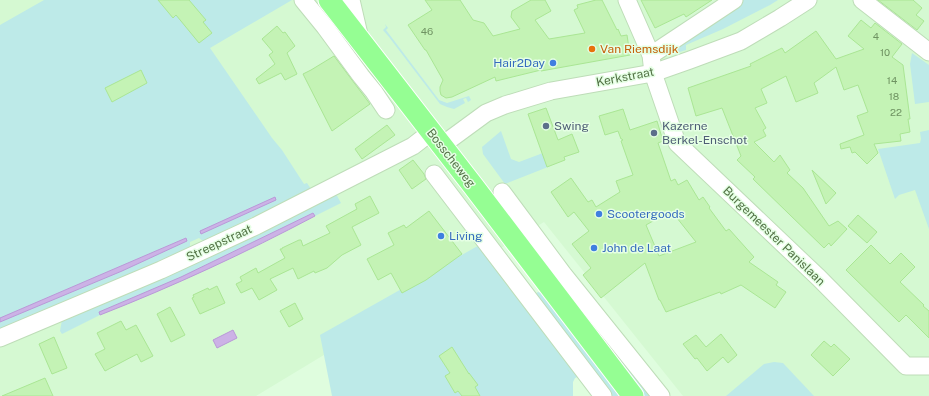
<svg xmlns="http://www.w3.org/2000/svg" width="929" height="396" font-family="'Public Sans',sans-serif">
	<rect width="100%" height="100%" fill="#dffdde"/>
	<!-- residential -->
	<polygon fill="#d5f9d2" points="0,0 929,0 929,396 683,396 544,222 256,396 0,396"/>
	<!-- green -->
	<g fill="#bdeae8">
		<polygon points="44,0 292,0 210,48 272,138 282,150 304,184 307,183 311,189 203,241 199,238 190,242 190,247 145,268 0,329 0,322 122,271 187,241 186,238 0,318 0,25"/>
		<polygon points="738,0 778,0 770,5 723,29 686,45 686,50 673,54 670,46"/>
		<polygon points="385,24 388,28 386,30 439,100 447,103 469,96 471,100 468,102 466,98 463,99 465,103 454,109 447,107 440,104 389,37 383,30 386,27"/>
		<polygon points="912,53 929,65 929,102 915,104 910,64"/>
		<polygon points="929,130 929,229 915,190 899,195 895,199 878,149 920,143 921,139 920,132"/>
		<polygon points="501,131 511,159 519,162 543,153 548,167 505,184 483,154 482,147"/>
		<polygon points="336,194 341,203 315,216 313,213 181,277 99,312 100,315 62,334 60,331 62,320"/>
		<polygon points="483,243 580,376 575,378 573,382 573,396 332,396 320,335"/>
		<polygon points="566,290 655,396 643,396 564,292"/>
		<polygon points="538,292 541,293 543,294 622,396 610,396 534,295"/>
		<polygon points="774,362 783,363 814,396 726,396 764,364"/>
	</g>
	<!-- water -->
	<g fill="#ccb2e6" stroke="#b998d8">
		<polygon points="275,197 276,200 201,234 200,231"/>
		<path d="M313,213L315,216C245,253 174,286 100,315L99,312L181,277Z"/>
		<polygon points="186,238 187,241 122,271 0,322 0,318"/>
		<polygon points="233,330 237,338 217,348 213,340"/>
	</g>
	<!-- building -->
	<g fill="#c4f3b5" stroke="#aae694" fill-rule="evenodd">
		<polygon points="158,0 189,0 206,20 203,22 212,33 199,43 176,15 173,18"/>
		<polygon points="425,0 460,0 473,20 484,23 493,36 520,29 511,17 512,11 531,0 545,0 551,11 535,20 549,39 585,33 574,10 578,8 577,5 596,0 602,0 617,30 618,29 621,36 627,35 630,55 541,71 541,70 496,81 495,77 452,97 446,98 441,95 440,91 440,87 443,80 426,50 425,50 408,25 432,10"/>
		<polygon points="641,0 712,0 686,17 684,14 655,28"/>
		<polygon points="878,0 913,0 922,8 916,15 924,21 917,30"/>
		<polygon points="861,20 871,28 875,23 902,44 892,57 903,65 910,119 908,119 910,132 900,134 901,141 874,144 878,153 867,164 855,152 852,153 850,147 841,149 840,144 864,135 857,116 868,112 858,85 844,90 836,67 814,83 818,93 796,102 786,76 761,89 767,103 755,108 766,128 763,130 766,136 754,142 774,162 780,155 790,170 787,173 803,188 829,226 838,221 847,229 831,246 829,243 824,248 753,179 755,177 737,160 741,156 722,108 696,116 688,88 751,66 750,64 782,48 785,53 816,31 836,59 864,49 848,36"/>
		<polygon points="277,26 283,33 285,32 295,46 287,53 297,74 285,80 281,73 259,84 256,79 275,64 269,55 273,52 262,39"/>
		<polygon points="334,56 370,104 332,131 303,74 311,70"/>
		<polygon points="141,70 147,83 112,102 105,88"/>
		<polygon points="546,108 558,140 572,134 579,152 564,157 565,160 547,167 528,114"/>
		<path d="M623,109L630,130L657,121L663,141L658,143L671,181L675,179L678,185L687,180L699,200L703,197L710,207L709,208L726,231L729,229L754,257L749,262L778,282L776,285L786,292L775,308L741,285L721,294L720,292L666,312L660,300H659L645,263L601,298L583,275L591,268L572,244L589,231L574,212L568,217L551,192L571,178L588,202L592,200L596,207L620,192L616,181L633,175L621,141L623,140L622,139H621L618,131L605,135L599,116ZM667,213L668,216L673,213L696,242L659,256L646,225Z"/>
		<polygon points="387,125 395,135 362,159 355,149"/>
		<polygon points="413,160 424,174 426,179 412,189 399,170"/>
		<polygon points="812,170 836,193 826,204"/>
		<polygon points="370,196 379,213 352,227 361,245 342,255 327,268 315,273 314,271 298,279 293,268 270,279 277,290 259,300 252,288 241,293 236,284 242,281 240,277 256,268 258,273 285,258 280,249 282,249 282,248 299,240 301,240 303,246 330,233 326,226 357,209 355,204"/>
		<polygon points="429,211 462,254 426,280 402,293 391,273 378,280 367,259 394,245 388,233 404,225 406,228"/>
		<polygon points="858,215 877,232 867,243 848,226"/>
		<polygon points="871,245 890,264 901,253 915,267 900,282 924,305 923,306 929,311 929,338 906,315 899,322 846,270"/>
		<polygon points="217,286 225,303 200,314 192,298 194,297 193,295 208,288 209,290"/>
		<polygon points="295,303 303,319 289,327 280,311"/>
		<polygon points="170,307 185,335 171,342 157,314"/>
		<polygon points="121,321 126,330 136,325 153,356 141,362 137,354 105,371 95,354 105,349 97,333"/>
		<polygon points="721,334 737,355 728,363 723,357 707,371 697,358 695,359 683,344 696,335 706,347"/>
		<polygon points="54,337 67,368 52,374 39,344"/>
		<polygon points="824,341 831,347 834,344 850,359 833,376 811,355"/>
		<polygon points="452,347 469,374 469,373 478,385 475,387 480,396 462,396 458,391 455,393 445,376 450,373 439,356"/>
		<polygon points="45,378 53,396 2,396"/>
	</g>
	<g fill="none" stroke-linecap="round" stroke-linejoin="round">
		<defs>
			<g id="minor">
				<polyline points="303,0 325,27 361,76 374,92 386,110"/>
				<polyline points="351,0 360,39"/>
				<polyline points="627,0 651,55 653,73 677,143 819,278 906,366 929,366"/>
				<polyline points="862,0 929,52"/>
				<polyline points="651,55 734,0"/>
				<polyline points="441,146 486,113 505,105 551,91 653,73 690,60 741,41 780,18 808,0"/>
				<polyline points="434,174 603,396"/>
				<polyline points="502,192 563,274 661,396"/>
				<polyline points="0,338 161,270 256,226 413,146 431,132"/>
			</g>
			<polyline id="major" points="329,0 474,187 633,396"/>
		</defs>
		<!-- minor casing -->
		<use href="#minor" stroke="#beddb8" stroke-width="19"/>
		<!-- major casing -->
		<use href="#major" stroke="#fff" stroke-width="23"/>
		<!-- minor -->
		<use href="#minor" stroke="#fff" stroke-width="17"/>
		<!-- major -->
		<use href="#major" stroke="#95fe93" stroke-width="21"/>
	</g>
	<!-- markers -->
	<circle fill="#e8710a" stroke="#e5ffe4" stroke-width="1.5" cx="592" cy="49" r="4"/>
	<g fill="#3f7fe0" stroke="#e5ffe4" stroke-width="1.5">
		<circle cx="553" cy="63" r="4"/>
		<circle cx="599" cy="214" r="4"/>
		<circle cx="441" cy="236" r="4"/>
		<circle cx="594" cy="248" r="4"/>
	</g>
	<g fill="#5c6f8a" stroke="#e5ffe4" stroke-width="1.5">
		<circle cx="546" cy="126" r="4"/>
		<circle cx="654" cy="133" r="4"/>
	</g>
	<g text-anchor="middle" stroke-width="3" stroke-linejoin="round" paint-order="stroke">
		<!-- number labels -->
		<g font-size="10" fill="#6f9362">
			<text x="427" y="35">46</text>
			<text x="876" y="40">4</text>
			<text x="885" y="56">10</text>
			<text x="892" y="84">14</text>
			<text x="894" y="100">18</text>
			<text x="896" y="116">22</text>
		</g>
		<!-- food labels -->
		<g font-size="12" fill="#c56008" stroke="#e5ffe4" text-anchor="start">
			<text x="600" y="53">Van Riemsdijk</text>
		</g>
		<!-- shop labels -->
		<g font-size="12" fill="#366cbe" stroke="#e5ffe4" text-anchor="start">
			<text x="545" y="67" text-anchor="end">Hair2Day</text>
			<text x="607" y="218">Scootergoods</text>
			<text x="449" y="240">Living</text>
			<text x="602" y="252">John de Laat</text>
		</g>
		<!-- street labels -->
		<g font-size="12" fill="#537346" stroke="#e5ffe4">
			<text transform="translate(625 77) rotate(-11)" y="4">Kerkstraat</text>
			<text transform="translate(451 158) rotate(52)" y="4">Bosscheweg</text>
			<text transform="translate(774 236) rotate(44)" y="4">Burgemeester Panislaan</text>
			<text transform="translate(219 243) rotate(-25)" y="4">Streepstraat</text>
		</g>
		<!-- service labels -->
		<g font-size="12" fill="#4e5e75" stroke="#e5ffe4" text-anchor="start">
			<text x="554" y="130">Swing</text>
			<text x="662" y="130">Kazerne<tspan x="662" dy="14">Berkel-Enschot</tspan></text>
		</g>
	</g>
</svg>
